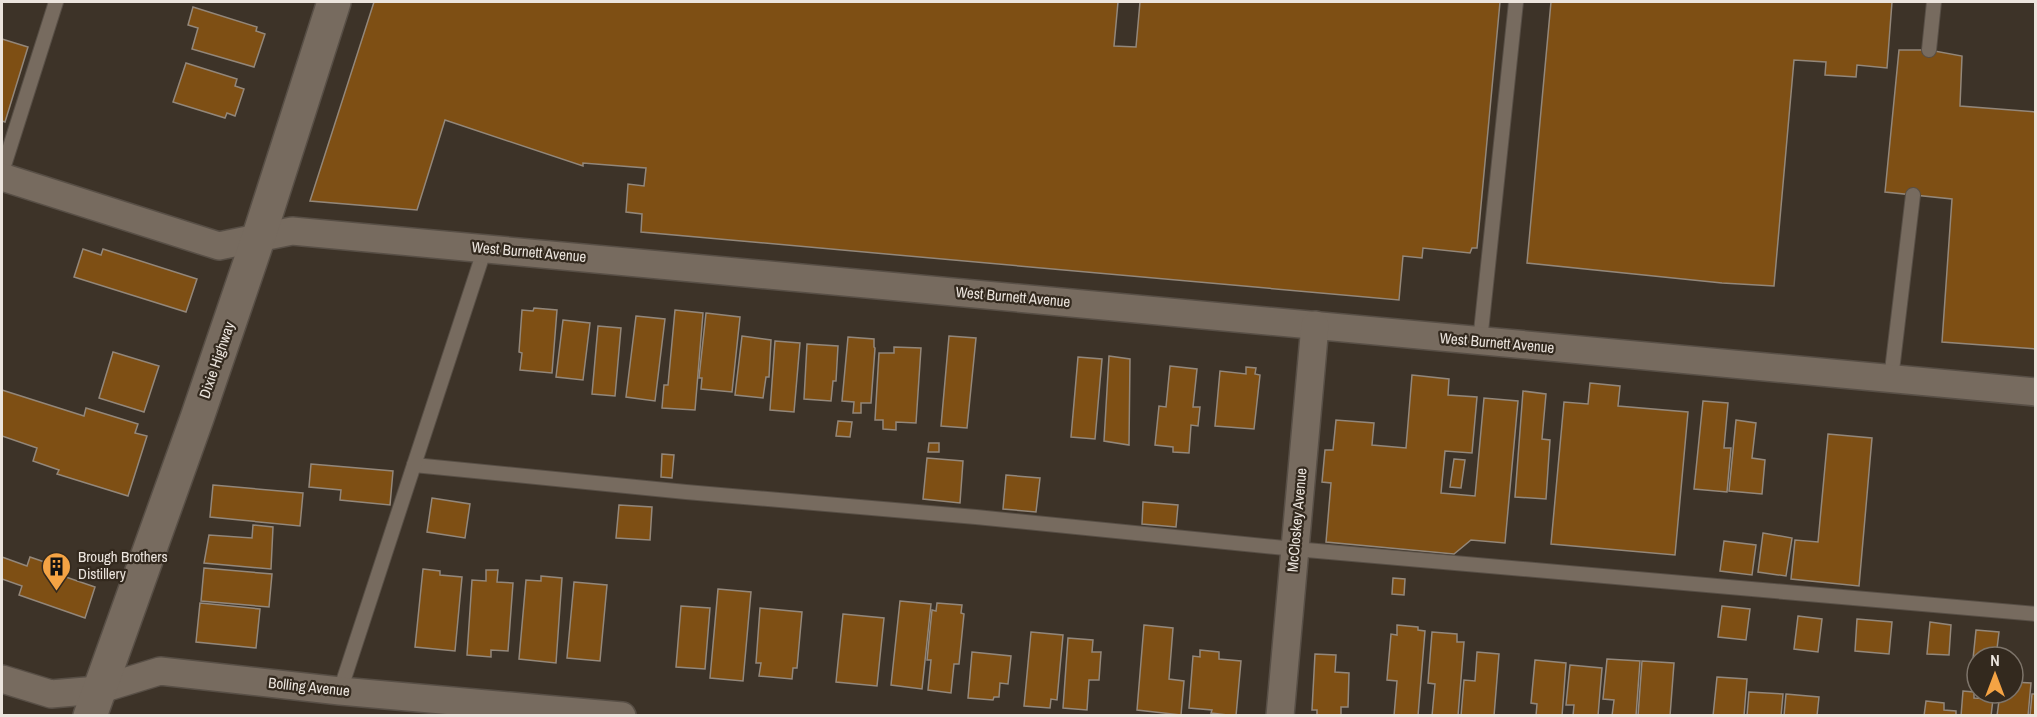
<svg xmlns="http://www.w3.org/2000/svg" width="2037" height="717" font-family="'Archivo Narrow',sans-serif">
	<rect width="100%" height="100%" fill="#3d3328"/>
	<!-- building -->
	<g fill="#7e4f14" stroke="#93877a" stroke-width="1.5">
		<polygon points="374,2 1118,2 1114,46 1136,47 1140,2 1500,2 1477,248 1472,248 1470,253 1423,248 1422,258 1403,256 1399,300 641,232 642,214 626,212 628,184 644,186 646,168 583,163 583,166 445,120 417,210 310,201"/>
		<polygon points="1551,2 1892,2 1887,68 1857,65 1856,77 1825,75 1826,62 1794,60 1774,286 1722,283 1527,263"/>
		<polygon points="193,7 257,27 256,31 265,34 254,67 192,49 198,28 188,25"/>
		<polygon points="2,39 28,47 5,122 2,121"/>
		<polygon points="1899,50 1929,50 1962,56 1960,106 2036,112 2036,349 1942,342 1952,199 1885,192"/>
		<polygon points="186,63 237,79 235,86 244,89 235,116 227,113 225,118 173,102"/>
		<polygon points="83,249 101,255 103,249 197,279 186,312 74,277"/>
		<polygon points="534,308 557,310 552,373 520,370 522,353 519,352 522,310 533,311"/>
		<polygon points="675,310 703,313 695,410 662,408 664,385 668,385"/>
		<polygon points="706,313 740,317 732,392 701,389 702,378 699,378"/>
		<polygon points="636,316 665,319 655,401 626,397"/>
		<polygon points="563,320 590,323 583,380 556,377"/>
		<polygon points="598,326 621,328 615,396 592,394"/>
		<polygon points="742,336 771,340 769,377 766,377 763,398 735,395"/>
		<polygon points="949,336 976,338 967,428 941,426"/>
		<polygon points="848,337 874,339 874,347 875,348 871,403 861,403 861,413 853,413 854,402 842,401"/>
		<polygon points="775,341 800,343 794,412 770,410"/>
		<polygon points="807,344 838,346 836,381 833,381 831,401 804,399"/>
		<polygon points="894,347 921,348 916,423 896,422 896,430 883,429 883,420 875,420 879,353 894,353"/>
		<polygon points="113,352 159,366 144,412 99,398"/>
		<polygon points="1109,356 1130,359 1129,445 1104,441"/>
		<polygon points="1078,357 1102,359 1095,439 1071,437"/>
		<polygon points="1170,366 1197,369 1193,407 1200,407 1198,426 1191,425 1189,453 1173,452 1173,447 1155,445 1159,406 1166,407"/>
		<polygon points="1246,367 1256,368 1255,374 1260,375 1254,429 1215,426 1220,371 1246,374"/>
		<polygon points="1412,375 1449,379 1448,395 1477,397 1472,453 1445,451 1441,493 1475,496 1484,398 1518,401 1505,543 1471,540 1454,554 1326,542 1331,483 1322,482 1325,450 1333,450 1336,420 1374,423 1372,445 1406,448"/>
		<polygon points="1590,383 1620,386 1618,406 1688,412 1675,555 1551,544 1564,402 1588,404"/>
		<polygon points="2,390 84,416 86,408 138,424 135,433 147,436 128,496 57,474 59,470 33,461 37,448 2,436"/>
		<polygon points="1523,391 1546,394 1542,439 1550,440 1546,499 1515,497"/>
		<polygon points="1703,401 1728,403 1724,448 1731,448 1727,492 1694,489"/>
		<polygon points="1736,420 1756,423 1752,458 1765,460 1762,494 1729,491"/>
		<polygon points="838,421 852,422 850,437 836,436"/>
		<polygon points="1828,434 1872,438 1859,586 1791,579 1795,540 1818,542"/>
		<polygon points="929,443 939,443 939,452 928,452"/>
		<polygon points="662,454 674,455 672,478 661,477"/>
		<polygon points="927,458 963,461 960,503 923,499"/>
		<polygon points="1454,459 1465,460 1461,488 1450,487"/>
		<polygon points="311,464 393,471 390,505 340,500 341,490 309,487"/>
		<polygon points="1006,475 1040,478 1036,512 1003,509"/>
		<polygon points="213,485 303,493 300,526 210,517"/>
		<polygon points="432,498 470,504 465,538 427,532"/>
		<polygon points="1143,502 1178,505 1176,527 1142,524"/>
		<polygon points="619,505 652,507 650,540 616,538"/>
		<polygon points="253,525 273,527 271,569 204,563 209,535 252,538"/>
		<polygon points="1763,533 1792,538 1786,576 1758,572"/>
		<polygon points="1724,541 1756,545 1752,575 1720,571"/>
		<polygon points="2,557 27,566 30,557 62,568 60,575 95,587 85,618 19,595 22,586 2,579"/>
		<polygon points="204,568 272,574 269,607 201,601"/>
		<polygon points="423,569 440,571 440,575 462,577 455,651 415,647"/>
		<polygon points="486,570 498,570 497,582 513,583 508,651 491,650 491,657 467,655 472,580 486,581"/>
		<polygon points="541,576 562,578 556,663 519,659 526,580 541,581"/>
		<polygon points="1393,578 1405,579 1404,595 1392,594"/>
		<polygon points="574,582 607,585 600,661 567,658"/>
		<polygon points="718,589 751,592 743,681 710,678"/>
		<polygon points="900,601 931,604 922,689 891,685"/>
		<polygon points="200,603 260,609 256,648 196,642"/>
		<polygon points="937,603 962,605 961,613 964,614 959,664 954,664 951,693 928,690 931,660 927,660 932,610 936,611"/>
		<polygon points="681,606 710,608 705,669 676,667"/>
		<polygon points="1722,606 1750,609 1746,640 1718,637"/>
		<polygon points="760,608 802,612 797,668 793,668 792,679 759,676 761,663 756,663"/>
		<polygon points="843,614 884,618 877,686 836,682"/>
		<polygon points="1798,616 1822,619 1818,652 1794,649"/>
		<polygon points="1857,619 1892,622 1889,654 1855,651"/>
		<polygon points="1930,622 1951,625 1949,655 1927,654"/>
		<polygon points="1144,625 1173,628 1169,679 1184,681 1181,715 1137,710"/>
		<polygon points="1397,625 1418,627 1418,630 1425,631 1418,716 1394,716 1397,681 1387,680 1391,634 1397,635"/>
		<polygon points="1976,630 1999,632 1996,657 1977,657 1977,659 1973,659"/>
		<polygon points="1031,632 1063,635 1057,700 1051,699 1050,708 1024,706"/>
		<polygon points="1432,632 1457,634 1457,642 1464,642 1458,716 1432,716 1435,684 1428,683"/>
		<polygon points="1068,638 1093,640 1092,652 1101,652 1099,680 1089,680 1087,710 1063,708"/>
		<polygon points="1200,650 1219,652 1219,659 1241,661 1236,716 1211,713 1212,710 1189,708 1193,656 1200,657"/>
		<polygon points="972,652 1011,656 1008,684 1000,683 999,697 994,697 993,700 968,698"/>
		<polygon points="1477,652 1499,654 1494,716 1461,716 1464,680 1475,681"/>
		<polygon points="1315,654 1336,655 1335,672 1349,673 1348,707 1341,707 1341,716 1317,716 1317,710 1312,710"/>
		<polygon points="1607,659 1640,661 1636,716 1612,716 1614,700 1603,699"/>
		<polygon points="1535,660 1566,663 1562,716 1536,716 1537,704 1531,703"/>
		<polygon points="1642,661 1674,663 1670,716 1638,716"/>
		<polygon points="1570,665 1602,668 1598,716 1573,716 1574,705 1566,705"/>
		<polygon points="1717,677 1747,679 1744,716 1713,716"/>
		<polygon points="2013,682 2031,683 2028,716 1997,716 2000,693 2013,693"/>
		<polygon points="1963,691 1974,692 1974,698 1993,699 1991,716 1961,716"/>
		<polygon points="1749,692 1783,694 1781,716 1747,716"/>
		<polygon points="1786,694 1819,697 1817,716 1784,716"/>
		<polygon points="2032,694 2036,694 2036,716 2030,716"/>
		<polygon points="1926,701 1944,703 1944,710 1956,711 1956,716 1924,716"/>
	</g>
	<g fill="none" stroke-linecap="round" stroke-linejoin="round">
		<defs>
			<g id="lane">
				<polyline points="1929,50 1934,2"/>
				<polyline points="2,172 56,2"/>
				<polyline points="1480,341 1516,2"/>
				<polyline points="1891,379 1913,195"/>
				<polyline points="414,465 686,492 976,517 1295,549 2036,614"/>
				<polyline points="340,691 485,248"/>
			</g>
			<g id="street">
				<polyline points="2,177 219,246 292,231 2036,392"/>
				<polyline points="2,679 51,694 98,690 160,671 340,691 622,716"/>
				<polyline points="1280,716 1315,325"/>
			</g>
			<polyline id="secondary" points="90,716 197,418 258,239 334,2"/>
		</defs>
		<!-- lane casing -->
		<use href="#lane" stroke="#584f46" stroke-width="16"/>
		<!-- street casing -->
		<use href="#street" stroke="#584f46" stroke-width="30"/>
		<!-- secondary casing -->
		<use href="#secondary" stroke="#584f46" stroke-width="36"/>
		<!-- lane -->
		<use href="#lane" stroke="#776b5f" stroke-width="14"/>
		<!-- street -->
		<use href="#street" stroke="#776b5f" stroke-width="27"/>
		<!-- secondary -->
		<use href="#secondary" stroke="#776b5f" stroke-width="33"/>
	</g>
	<!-- icons -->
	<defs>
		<symbol id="building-pin" viewBox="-11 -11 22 30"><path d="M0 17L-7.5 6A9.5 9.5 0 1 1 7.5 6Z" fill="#f4a344" stroke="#33291e"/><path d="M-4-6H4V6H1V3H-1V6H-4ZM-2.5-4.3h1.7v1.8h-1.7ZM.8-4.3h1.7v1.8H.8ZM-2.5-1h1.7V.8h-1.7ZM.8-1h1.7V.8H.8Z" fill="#111"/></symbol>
	</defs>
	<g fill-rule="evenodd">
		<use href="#building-pin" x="40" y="550" width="33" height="45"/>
	</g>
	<g text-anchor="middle" stroke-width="4.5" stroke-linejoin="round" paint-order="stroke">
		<!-- street labels -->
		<g font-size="15" fill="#ebe4dd" stroke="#33291e">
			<text transform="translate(529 252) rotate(5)" y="5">West Burnett Avenue</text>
			<text transform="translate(1013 297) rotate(5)" y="5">West Burnett Avenue</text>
			<text transform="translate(1497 343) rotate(5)" y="5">West Burnett Avenue</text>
			<text transform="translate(217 360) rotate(-71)" y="5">Dixie Highway</text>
			<text transform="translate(1297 520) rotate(-85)" y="5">McCloskey Avenue</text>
			<text transform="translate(309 687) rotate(6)" y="5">Bolling Avenue</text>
		</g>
		<!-- poi labels -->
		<g font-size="15" fill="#ebe4dd" stroke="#33291e" text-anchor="start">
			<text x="78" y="562">Brough Brothers<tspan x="78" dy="17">Distillery</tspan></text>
		</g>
	</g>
	<!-- border -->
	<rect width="2037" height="717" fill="none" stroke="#ebe4dd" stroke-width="6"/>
	<!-- north arrow -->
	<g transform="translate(1995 675)"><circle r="28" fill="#33291e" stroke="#7d746a" stroke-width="1.5"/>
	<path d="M0-4.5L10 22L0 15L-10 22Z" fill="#f4a344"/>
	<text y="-9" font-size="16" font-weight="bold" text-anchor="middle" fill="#ebe4dd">N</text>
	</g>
</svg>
